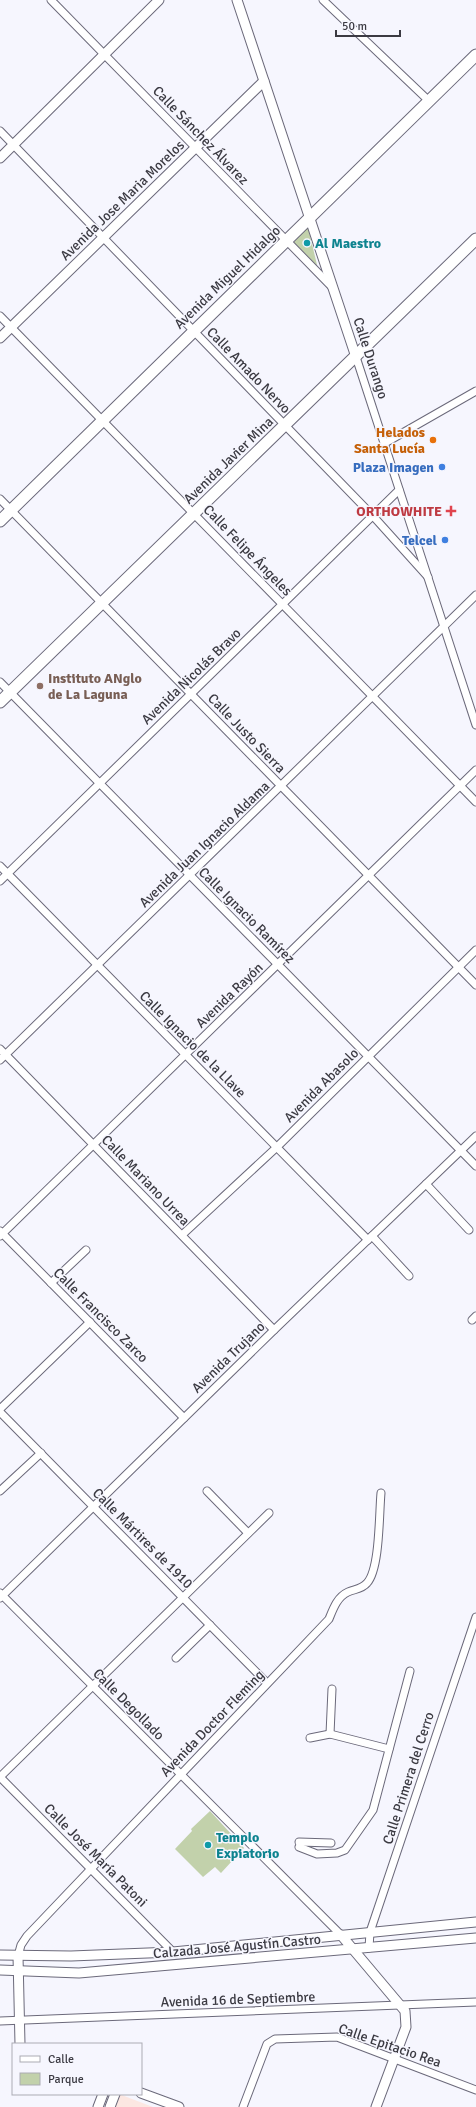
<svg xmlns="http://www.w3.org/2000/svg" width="476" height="2107" font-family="Signika,sans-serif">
	<rect width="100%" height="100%" fill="#f6f6fe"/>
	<!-- medical -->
	<polygon fill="#fce7e2" points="119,2094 153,2107 113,2107"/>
	<!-- green -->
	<g fill="#c2d1ab">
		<polygon points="308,227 318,269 293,243"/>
		<polygon points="210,1811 244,1848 221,1873 215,1867 203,1877 175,1849 192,1831 191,1829"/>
	</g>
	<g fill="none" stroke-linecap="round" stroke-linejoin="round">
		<defs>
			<g id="street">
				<polyline points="51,0 332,287"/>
				<polyline points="323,0 429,101"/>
				<polyline points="0,131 373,516 428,577"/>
				<polyline points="0,316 476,802"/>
				<polyline points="356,357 476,725"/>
				<polyline points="385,443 476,391"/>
				<polyline points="0,499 476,985"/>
				<polyline points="0,682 476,1166"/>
				<polyline points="0,866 368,1240"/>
				<polyline points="0,881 399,490"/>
				<polyline points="0,1049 274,1330"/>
				<polyline points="0,1060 476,595"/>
				<polyline points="426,1184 469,1230"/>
				<polyline points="0,1231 184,1418"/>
				<polyline points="182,1235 277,1147 476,950"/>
				<polyline points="0,1236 476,770"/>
				<polyline points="372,1236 409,1276"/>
				<polyline points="51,1283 86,1250"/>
				<polyline points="472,1320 476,1316"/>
				<polyline points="0,1409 90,1322"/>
				<polyline points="0,1412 267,1683"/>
				<polyline points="0,1491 41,1453"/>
				<polyline points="207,1491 248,1533"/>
				<polyline points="0,1593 341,1935"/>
				<polyline points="0,1598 274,1330 476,1136"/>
				<polyline points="176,1658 210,1625"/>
				<polyline points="330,1734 332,1689"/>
				<polyline points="310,1738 330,1734 389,1749"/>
				<polyline points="0,1777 269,1513"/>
				<polyline points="0,1777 173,1952"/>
				<polyline points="299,1842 331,1843"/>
				<polyline points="299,1847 317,1854 337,1853 345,1850 373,1810 410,1671"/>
				<polyline points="369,1948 370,1932 476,1617"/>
				<path d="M18,1956L21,1945L27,1936L329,1619C333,1609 337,1597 348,1592C355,1589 362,1589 367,1583C380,1569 379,1514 381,1493"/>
				<polyline points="0,2021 476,2002"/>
				<polyline points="243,2107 267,2044 275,2039 337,2037 476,2090"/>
			</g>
			<g id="secondary">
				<polyline points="237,0 356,357"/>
				<polyline points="0,158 159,0"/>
				<polyline points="0,338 264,81"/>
				<polyline points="341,1935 405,2011 406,2027 376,2107"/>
				<polyline points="0,1955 71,1956 173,1952 476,1922"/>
				<polyline points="18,1956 20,2044"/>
				<polyline points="0,1970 79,1973 476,1938"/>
				<polyline points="141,2093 179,2107"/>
				<polyline points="98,2107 103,2094"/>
				<polyline points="110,2107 115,2094"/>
			</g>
			<g id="primary">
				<polyline points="0,521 476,55"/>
				<polyline points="0,702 476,239"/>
			</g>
		</defs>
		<!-- street casing -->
		<use href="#street" stroke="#6b697a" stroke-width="9"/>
		<!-- secondary casing -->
		<use href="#secondary" stroke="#6b697a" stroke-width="11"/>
		<!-- primary casing -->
		<use href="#primary" stroke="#6b697a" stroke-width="13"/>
		<!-- street -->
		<use href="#street" stroke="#fff" stroke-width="7"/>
		<!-- secondary -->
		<use href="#secondary" stroke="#fff" stroke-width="9"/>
		<!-- primary -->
		<use href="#primary" stroke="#fff" stroke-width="11"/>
	</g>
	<!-- markers -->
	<g fill="#0f9aa8" stroke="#f6f6fe" stroke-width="1.5">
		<circle cx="307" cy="243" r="4"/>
		<circle cx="208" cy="1845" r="4"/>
	</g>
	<circle fill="#e8710a" stroke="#f6f6fe" stroke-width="1.5" cx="433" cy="440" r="4"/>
	<g fill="#3f7fe0" stroke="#f6f6fe" stroke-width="1.5">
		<circle cx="442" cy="467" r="4"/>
		<circle cx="445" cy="540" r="4"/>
	</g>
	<path fill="#e0444e" stroke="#f6f6fe" stroke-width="1.5" d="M449 505h4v4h4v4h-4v4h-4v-4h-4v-4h4z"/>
	<circle fill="#8d6e63" stroke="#f6f6fe" stroke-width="1.5" cx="40" cy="686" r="4"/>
	<g text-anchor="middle" stroke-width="3" stroke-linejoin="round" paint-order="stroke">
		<!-- street labels -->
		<g font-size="14" fill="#3b3a42" stroke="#f6f6fe">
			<text transform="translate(201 135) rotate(46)" y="5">Calle Sánchez Álvarez</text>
			<text transform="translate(122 200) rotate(-44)" y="5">Avenida Jose Maria Morelos</text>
			<text transform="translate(227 277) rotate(-44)" y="5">Avenida Miguel Hidalgo</text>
			<text transform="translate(371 358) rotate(72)" y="5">Calle Durango</text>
			<text transform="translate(249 370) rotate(46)" y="5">Calle Amado Nervo</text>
			<text transform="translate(228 460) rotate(-44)" y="5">Avenida Javier Mina</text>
			<text transform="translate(248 550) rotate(46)" y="5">Calle Felipe Ángeles</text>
			<text transform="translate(191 676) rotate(-44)" y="5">Avenida Nicolás Bravo</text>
			<text transform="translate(247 733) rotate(46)" y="5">Calle Justo Sierra</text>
			<text transform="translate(204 844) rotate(-44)" y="5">Avenida Juan Ignacio Aldama</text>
			<text transform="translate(247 915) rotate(45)" y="5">Calle Ignacio Ramírez</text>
			<text transform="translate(229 995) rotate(-44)" y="5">Avenida Rayón</text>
			<text transform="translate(193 1044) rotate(45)" y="5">Calle Ignacio de la Llave</text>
			<text transform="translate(321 1085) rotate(-45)" y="5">Avenida Abasolo</text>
			<text transform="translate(146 1180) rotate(46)" y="5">Calle Mariano Urrea</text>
			<text transform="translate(101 1315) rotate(45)" y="5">Calle Francisco Zarco</text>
			<text transform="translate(228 1357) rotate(-44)" y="5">Avenida Trujano</text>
			<text transform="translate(143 1538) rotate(45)" y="5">Calle Mártires de 1910</text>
			<text transform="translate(129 1704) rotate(45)" y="5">Calle Degollado</text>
			<text transform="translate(212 1723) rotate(-46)" y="5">Avenida Doctor Fleming</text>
			<text transform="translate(408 1778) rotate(-72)" y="5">Calle Primera del Cerro</text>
			<text transform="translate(96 1855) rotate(45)" y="5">Calle José María Patoni</text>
			<text transform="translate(237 1946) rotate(-5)" y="5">Calzada José Agustín Castro</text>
			<text transform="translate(238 1999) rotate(-2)" y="5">Avenida 16 de Septiembre</text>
			<text transform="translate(390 2045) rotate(19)" y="5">Calle Epitacio Rea</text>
		</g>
		<!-- culture labels -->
		<g font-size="14" font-weight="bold" fill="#0d838f" stroke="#f6f6fe" text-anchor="start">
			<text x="315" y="248">Al Maestro</text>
			<text x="216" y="1842">Templo<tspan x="216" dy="16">Expiatorio</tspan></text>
		</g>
		<!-- food labels -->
		<g font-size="14" font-weight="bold" fill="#c56008" stroke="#f6f6fe" text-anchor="end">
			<text x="425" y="437">Helados<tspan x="425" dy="16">Santa Lucía</tspan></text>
		</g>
		<!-- shop labels -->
		<g font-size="14" font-weight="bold" fill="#366cbe" stroke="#f6f6fe" text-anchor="end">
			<text x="434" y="472">Plaza Imagen</text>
			<text x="437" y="545">Telcel</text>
		</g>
		<!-- health labels -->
		<g font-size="14" font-weight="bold" fill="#be3a42" stroke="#f6f6fe" text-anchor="end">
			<text x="442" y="516">ORTHOWHITE</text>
		</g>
		<!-- education labels -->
		<g font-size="14" font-weight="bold" fill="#785e54" stroke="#f6f6fe" text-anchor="start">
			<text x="48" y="683">Instituto ANglo<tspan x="48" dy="16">de La Laguna</tspan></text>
		</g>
	</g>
	<!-- legend -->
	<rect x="12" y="2043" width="130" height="52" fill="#f6f6fe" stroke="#ababb3"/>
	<rect x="20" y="2056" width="20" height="6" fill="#ffffff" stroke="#ababb3"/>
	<text x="48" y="2063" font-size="12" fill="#3b3a42">Calle</text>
	<rect x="20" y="2073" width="20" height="12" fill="#c2d1ab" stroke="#ababb3"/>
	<text x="48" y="2083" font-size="12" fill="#3b3a42">Parque</text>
	<!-- scale -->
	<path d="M336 30v6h64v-6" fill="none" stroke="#3b3a42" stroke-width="2"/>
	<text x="342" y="30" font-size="12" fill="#3b3a42" stroke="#f6f6fe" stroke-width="3" paint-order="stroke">50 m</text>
</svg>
